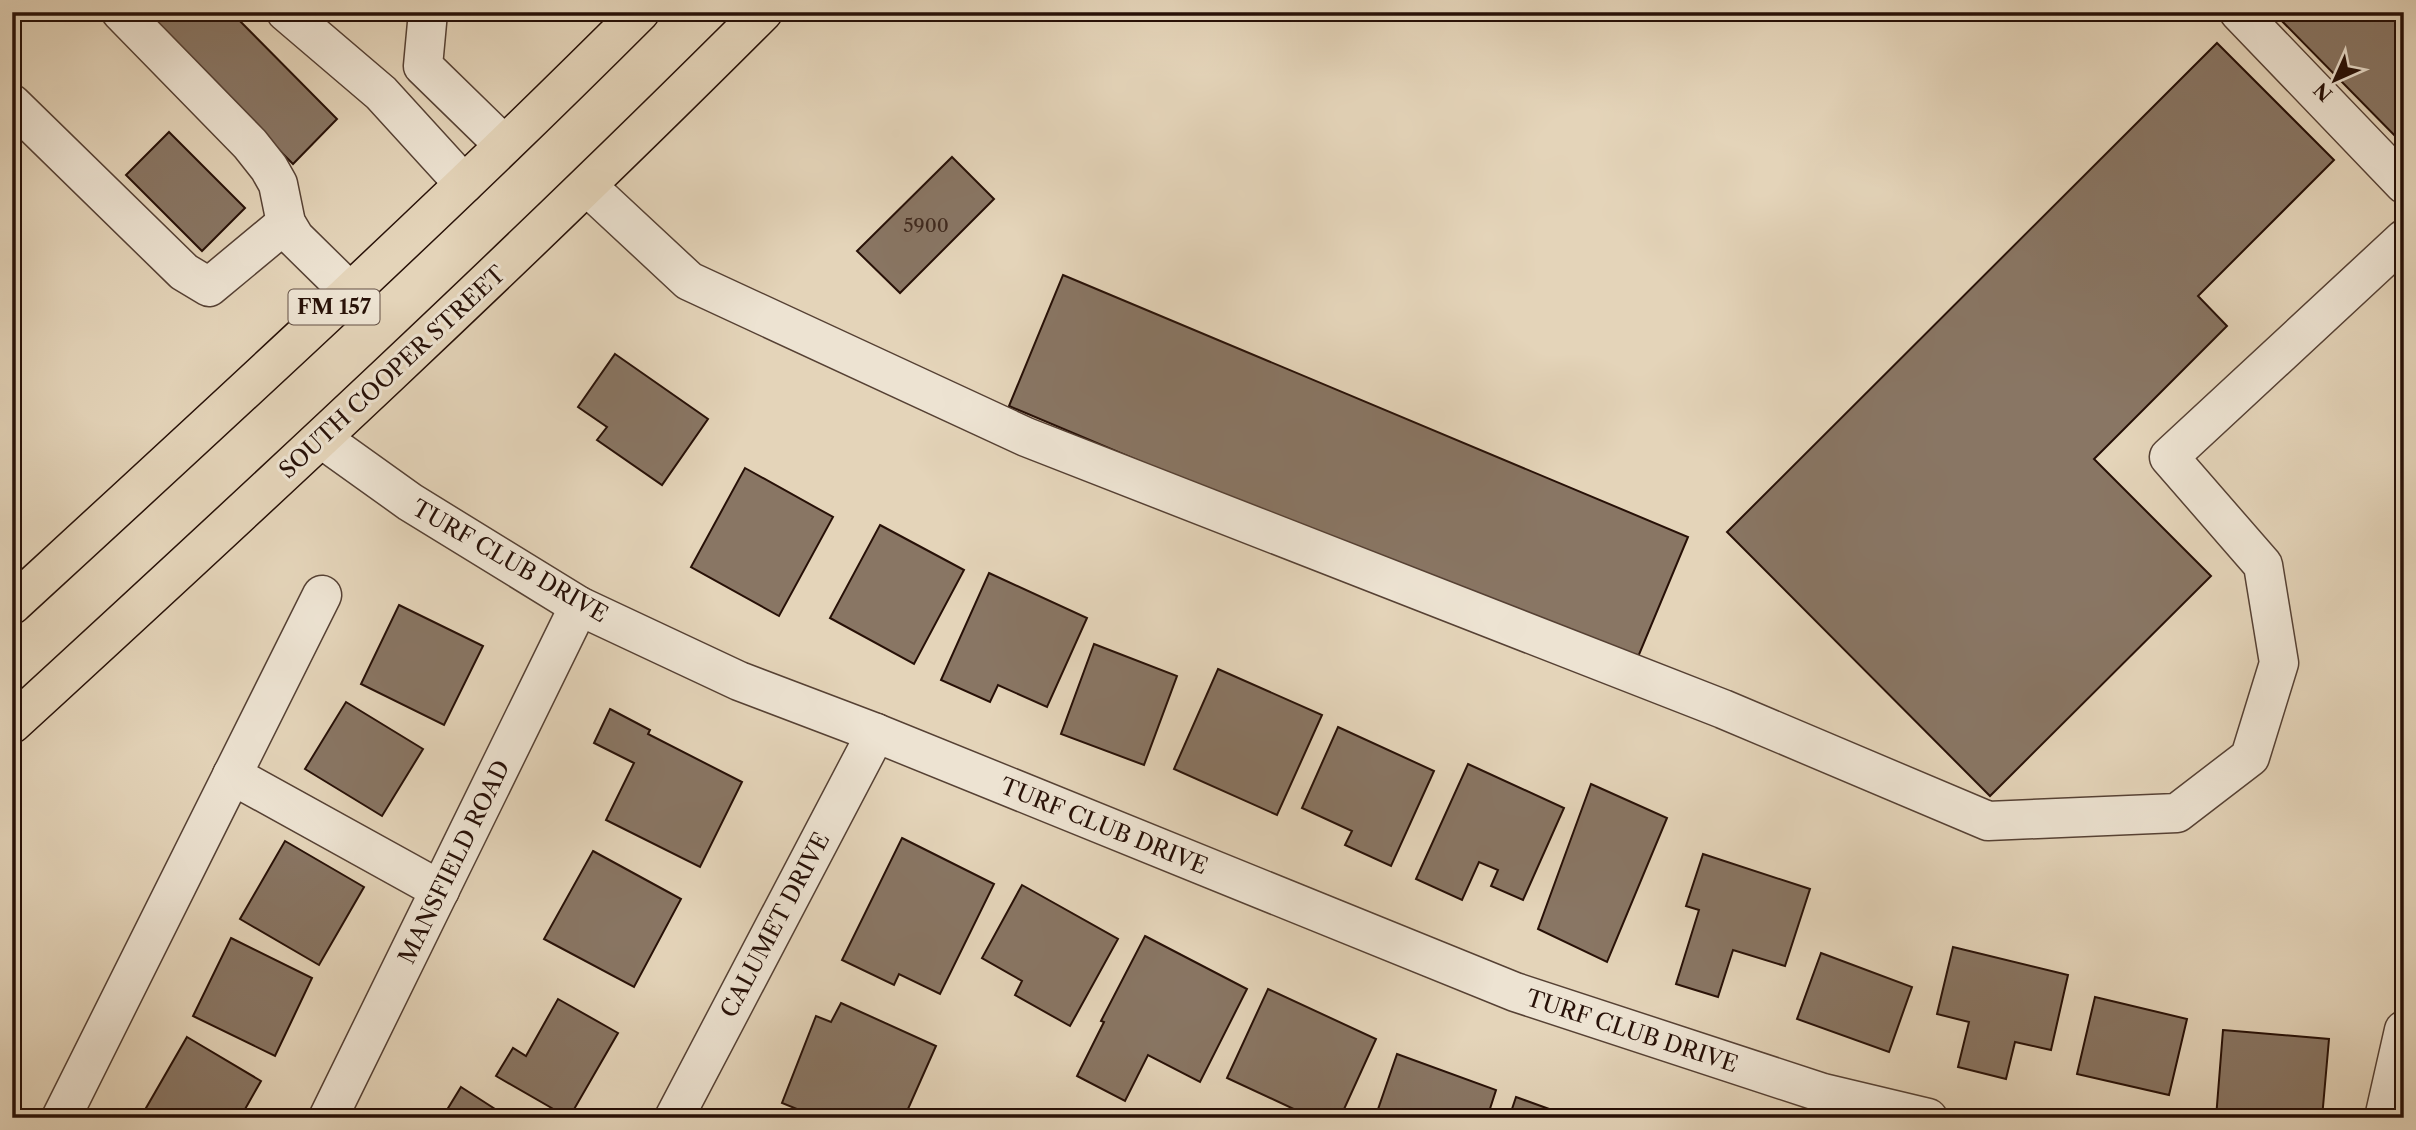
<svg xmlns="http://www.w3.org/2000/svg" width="2416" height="1130" font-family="'Libre Caslon Text',serif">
	<rect width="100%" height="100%" fill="#e4d4b9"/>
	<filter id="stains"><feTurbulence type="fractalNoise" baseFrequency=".00286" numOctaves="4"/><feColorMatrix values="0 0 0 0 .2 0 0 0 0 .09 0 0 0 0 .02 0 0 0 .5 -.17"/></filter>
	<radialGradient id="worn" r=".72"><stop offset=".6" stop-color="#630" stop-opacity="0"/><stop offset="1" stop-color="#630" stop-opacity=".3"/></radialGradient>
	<!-- building -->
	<g fill="#897664" stroke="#271007" stroke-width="2">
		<polygon points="142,12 231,12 337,119 293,164"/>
		<polygon points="2273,12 2404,12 2404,145"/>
		<polygon points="2217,43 2334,160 2198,296 2227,326 2094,459 2211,576 1990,796 1727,532"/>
		<polygon points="169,132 245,208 202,251 126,175"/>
		<polygon points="952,157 994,199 900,293 857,251"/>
		<polygon points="1063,275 1688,537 1633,669 1009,406"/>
		<polygon points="615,354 708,419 662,485 597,440 607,427 578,407"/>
		<polygon points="745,468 833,517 779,616 691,567"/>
		<polygon points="880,525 964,570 914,664 830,618"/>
		<polygon points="989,573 1087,618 1047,707 998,685 990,702 941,680"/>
		<polygon points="399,605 483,646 444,725 361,684"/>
		<polygon points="1094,644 1177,676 1144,765 1061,734"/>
		<polygon points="1218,669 1322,715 1277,815 1174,769"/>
		<polygon points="346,702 423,749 382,816 305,769"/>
		<polygon points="610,709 650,730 648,734 742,782 700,867 606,820 634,763 594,743"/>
		<polygon points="1338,727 1434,771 1391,866 1345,845 1352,831 1302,808"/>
		<polygon points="1468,764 1564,808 1523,900 1491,886 1498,870 1479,862 1462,900 1416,879"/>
		<polygon points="1591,784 1667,818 1607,962 1538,929"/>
		<polygon points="902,838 994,884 940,994 899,974 894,985 842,960"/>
		<polygon points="285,841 364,887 319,965 240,919"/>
		<polygon points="593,851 681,899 634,987 544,939"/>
		<polygon points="1703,854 1810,889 1785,966 1733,950 1718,997 1676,984 1699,910 1686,906"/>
		<polygon points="1022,885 1118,939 1070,1026 1015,995 1022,981 982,958"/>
		<polygon points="1145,936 1247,989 1200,1082 1148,1055 1125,1101 1077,1076 1104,1022 1101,1021"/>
		<polygon points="231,938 312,978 275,1056 193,1016"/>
		<polygon points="1953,947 2068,975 2051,1050 2015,1042 2006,1079 1958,1067 1969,1022 1937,1014"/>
		<polygon points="1821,953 1912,987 1889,1052 1797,1019"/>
		<polygon points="1268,989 1376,1039 1340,1118 1293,1118 1296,1110 1227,1078"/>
		<polygon points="2095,997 2187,1019 2169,1095 2077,1074"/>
		<polygon points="558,999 618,1033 569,1118 496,1076 513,1048 526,1056"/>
		<polygon points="841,1003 936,1046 904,1118 819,1118 782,1103 816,1016 831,1022"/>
		<polygon points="2223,1030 2329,1039 2322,1118 2216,1118"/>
		<polygon points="187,1037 261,1081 240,1118 147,1118 142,1115"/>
		<polygon points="1397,1054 1496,1090 1487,1118 1375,1118"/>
		<polygon points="461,1087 509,1118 442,1118"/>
		<polygon points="1516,1097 1574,1118 1509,1118"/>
	</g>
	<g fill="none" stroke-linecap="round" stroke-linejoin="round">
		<defs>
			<g id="minor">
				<polyline points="121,12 250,144 269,168 278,184 286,223 295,238 350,292"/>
				<polyline points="286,12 381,93 464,184"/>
				<polyline points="428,12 423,66 504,145"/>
				<polyline points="2239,12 2404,184"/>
				<polyline points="12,104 184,272 209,287 286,223"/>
				<polyline points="588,187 689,281 1026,437 1723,709 1988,821 2177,813 2250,757 2279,663 2263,565 2169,457 2404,239"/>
				<polyline points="322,439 410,502 579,606 739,681 876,733 1515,992 1823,1093 1928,1118"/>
				<polyline points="232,775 440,890"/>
				<polyline points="61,1118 322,595"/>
				<polyline points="328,1118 579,606"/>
				<polyline points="674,1118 876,733"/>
				<polyline points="2384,1118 2404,1030"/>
			</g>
			<g id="major">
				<path d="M12,605C224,410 436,216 640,12"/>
				<path d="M12,724C266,491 519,256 763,12"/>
			</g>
		</defs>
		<!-- minor casing -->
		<use href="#minor" stroke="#564134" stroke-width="41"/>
		<!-- major casing -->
		<use href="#major" stroke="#271007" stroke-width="41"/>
		<!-- minor -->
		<use href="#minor" stroke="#ede3d2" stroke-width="38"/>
		<!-- major -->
		<use href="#major" stroke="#e4d4b9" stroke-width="38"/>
	</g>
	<g text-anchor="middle" stroke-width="6" stroke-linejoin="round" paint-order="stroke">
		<!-- number labels -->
		<g font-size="19" fill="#402a1e">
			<text x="926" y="232">5900</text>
		</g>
		<!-- shield labels -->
		<rect fill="#ede3d2" stroke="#624f44" stroke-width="2" x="288.5" y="289.5" width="91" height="35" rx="5"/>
		<g font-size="21" font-weight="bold" fill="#271007">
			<text x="334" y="314">FM 157</text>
		</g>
		<!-- street labels -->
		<g font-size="23" fill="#271007" stroke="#ede3d2">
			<text transform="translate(392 372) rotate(-43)" y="8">SOUTH COOPER STREET</text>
			<text transform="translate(510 561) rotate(30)" y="8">TURF CLUB DRIVE</text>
			<text transform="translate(1104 826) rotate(22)" y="8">TURF CLUB DRIVE</text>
			<text transform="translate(454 862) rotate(-64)" y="8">MANSFIELD ROAD</text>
			<text transform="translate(775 925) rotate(-62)" y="8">CALUMET DRIVE</text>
			<text transform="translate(1632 1031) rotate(18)" y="8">TURF CLUB DRIVE</text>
		</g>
	</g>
	<!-- margin -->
	<rect width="2416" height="1130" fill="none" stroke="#e4d4b9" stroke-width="42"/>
	<rect x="14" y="14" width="2388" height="1102" fill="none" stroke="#271007" stroke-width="3.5"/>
	<rect x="21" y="21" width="2374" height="1088" fill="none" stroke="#271007" stroke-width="2"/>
	<!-- north arrow -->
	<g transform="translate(2335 80) rotate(225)" stroke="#ede3d2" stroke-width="5" paint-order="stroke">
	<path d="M0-5L12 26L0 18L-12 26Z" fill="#271007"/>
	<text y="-10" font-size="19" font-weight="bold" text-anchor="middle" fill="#271007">N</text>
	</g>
	<rect width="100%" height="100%" filter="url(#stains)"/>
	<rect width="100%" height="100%" fill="url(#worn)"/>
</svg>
